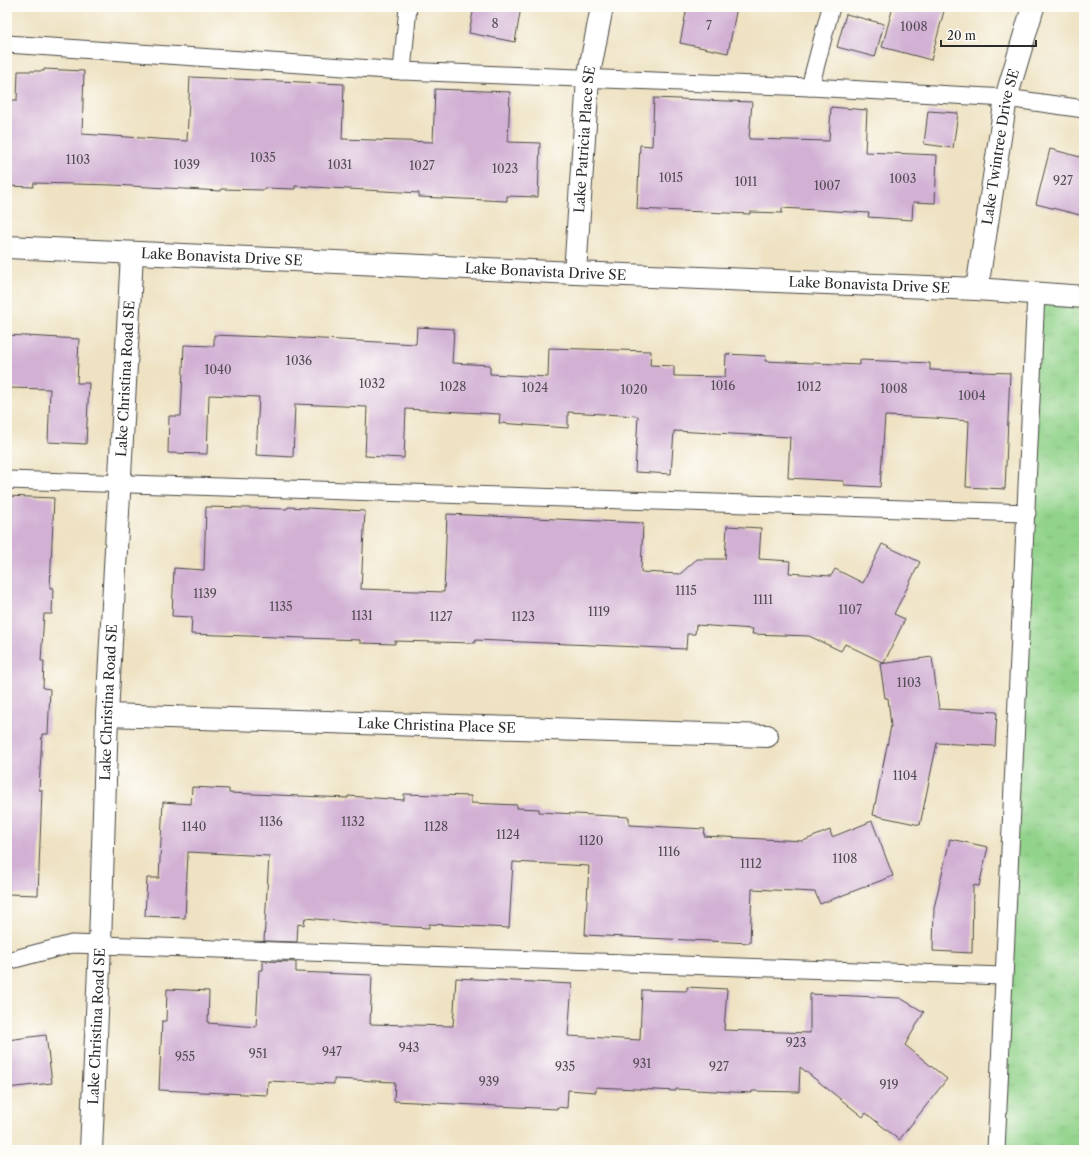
<svg xmlns="http://www.w3.org/2000/svg" width="1091" height="1157" font-family="'Libre Caslon Text',serif">
	<defs>
		<pattern id="park-tufts" width="24" height="20" patternUnits="userSpaceOnUse"><rect width="24" height="20" fill="#92d38b"/><path d="M3 7l-1-3M5 7V3M7 7l1-3M15 17l-1-3M17 17v-4M19 17l1-3" fill="none" stroke="#7eb578"/></pattern>
	</defs>
	<rect width="100%" height="100%" fill="#fdfcf7"/>
	<filter id="ink" filterUnits="userSpaceOnUse"><feTurbulence type="fractalNoise" baseFrequency=".025" numOctaves="2"/><feDisplacementMap in="SourceGraphic" scale="8" xChannelSelector="R" yChannelSelector="G"/><feConvolveMatrix kernelMatrix="1 2 1 2 8 2 1 2 1" color-interpolation-filters="sRGB"/></filter>
	<filter id="wash" filterUnits="userSpaceOnUse"><feTurbulence type="fractalNoise" baseFrequency=".012" numOctaves="4" result="noise"/><feDisplacementMap in="SourceGraphic" scale="16" xChannelSelector="R" yChannelSelector="G"/><feGaussianBlur stdDeviation="0.9" result="paint"/><feColorMatrix in="noise" values="0 0 0 0 0 0 0 0 0 0 0 0 0 0 0 0 0 1.4 0 .05"/><feComposite in="paint" operator="in"/></filter>
	<g filter="url(#wash)">
		<rect width="100%" height="100%" fill="#eee2c2"/>
		<!-- park -->
		<polygon fill="url(#park-tufts)" stroke="#5e7f5b" points="1036,293 1084,297 1084,1150 996,1150"/>
		<g id="blocks">
			<!-- building -->
			<g fill="#d1b0d4">
				<polygon points="474,7 521,7 515,42 469,33"/>
				<polygon points="687,7 737,7 728,53 680,43"/>
				<polygon points="893,7 945,7 931,60 882,47"/>
				<polygon points="846,14 884,24 875,57 837,47"/>
				<polygon points="44,69 84,71 82,134 187,141 190,77 344,84 342,139 433,142 435,89 510,92 508,142 540,143 538,197 507,196 507,201 419,197 419,193 295,186 295,189 264,188 264,190 221,189 221,191 113,185 34,183 33,187 7,186 7,100 17,100 18,71 44,71"/>
				<polygon points="654,98 752,102 749,139 829,141 831,107 867,110 865,152 937,155 935,203 913,202 912,220 868,217 869,213 782,208 782,213 750,212 750,214 637,209 640,145 652,146"/>
				<polygon points="928,111 958,113 953,148 924,144"/>
				<polygon points="1050,149 1084,158 1084,216 1036,204"/>
				<polygon points="417,327 454,329 452,363 490,365 490,374 548,377 549,348 651,351 650,365 674,366 674,376 725,377 726,354 766,356 765,361 860,365 860,360 930,363 930,370 1010,373 1005,489 966,487 969,421 934,418 885,416 880,487 844,485 844,481 788,478 790,437 674,431 671,474 635,472 638,416 568,412 568,428 499,423 500,414 406,409 404,458 365,456 367,407 295,404 293,457 256,455 259,397 209,395 207,454 168,453 169,416 181,416 184,345 214,346 214,335 265,337 265,336 416,344"/>
				<polygon points="7,335 79,339 77,383 89,383 86,444 48,442 50,389 7,388"/>
				<polygon points="7,496 54,498 50,588 53,588 52,614 44,614 41,661 44,661 43,688 50,689 48,734 42,734 39,790 42,790 38,895 7,894"/>
				<polygon points="206,507 287,509 288,507 365,511 361,589 444,592 447,514 643,523 641,572 680,574 697,559 725,559 727,526 761,528 759,559 790,561 789,573 831,576 835,569 863,583 882,544 920,562 894,614 905,619 884,663 845,644 841,651 809,636 752,634 753,629 696,625 695,634 687,634 686,649 475,640 475,643 395,641 395,644 360,643 360,640 191,634 192,617 172,616 174,568 204,570"/>
				<polygon points="932,657 939,709 997,712 995,746 937,743 920,825 873,815 891,726 888,698 885,698 880,664"/>
				<polygon points="192,787 229,789 229,793 348,798 348,796 404,800 404,794 471,796 471,803 517,805 517,808 539,809 539,812 629,817 629,825 705,829 704,836 803,841 830,830 832,837 872,821 893,876 820,904 815,892 752,889 750,943 585,935 589,866 513,862 509,928 429,924 429,928 391,926 305,918 304,925 298,924 297,942 264,941 269,856 188,852 185,918 145,916 147,878 159,878 163,802 191,804"/>
				<polygon points="950,839 988,847 979,886 973,885 972,953 933,951 934,908"/>
				<polygon points="263,961 296,962 296,972 372,975 370,1024 453,1026 456,978 572,984 568,1036 640,1040 642,990 687,991 687,987 727,989 724,1030 810,1033 810,994 900,998 924,1012 905,1045 947,1079 899,1140 866,1113 863,1117 800,1067 799,1092 752,1091 752,1093 676,1089 676,1091 596,1087 596,1092 568,1090 567,1108 557,1107 557,1109 394,1101 395,1082 334,1079 334,1084 268,1081 267,1095 159,1090 162,1021 166,1021 167,989 209,991 208,1023 256,1027 259,970 263,970"/>
				<polygon points="46,1035 52,1083 7,1088 7,1040"/>
			</g>
		</g>
	</g>
	<g filter="url(#ink)">
		<use href="#blocks" fill-opacity="0" stroke="#484642" stroke-width="1"/>
		<g fill="none" stroke-linecap="round" stroke-linejoin="round">
			<defs>
				<g id="lane">
					<polyline points="7,44 402,71 810,87 1006,98 1084,109"/>
					<polyline points="402,71 408,7"/>
					<polyline points="810,87 831,7"/>
					<polyline points="7,480 1027,513"/>
					<polyline points="7,961 72,944 1003,976"/>
					<polyline points="996,1150 1036,293"/>
				</g>
				<g id="street">
					<path id="s1" d="M575,273L588,79L602,7"/>
					<path id="s2" d="M977,289L1006,98L1033,7"/>
					<path id="s3" d="M107,715L767,736"/>
					<path id="s4" d="M91,1150L100,945L107,715L132,254"/>
				</g>
				<g id="secondary">
					<path id="s5" d="M7,247L575,273L977,289L1084,297"/>
				</g>
			</defs>
			<!-- lane casing -->
			<use href="#lane" stroke="#484642" stroke-width="19"/>
			<!-- street casing -->
			<use href="#street" stroke="#484642" stroke-width="24"/>
			<!-- secondary casing -->
			<use href="#secondary" stroke="#484642" stroke-width="24"/>
			<!-- lane -->
			<use href="#lane" stroke="#fff" stroke-width="17"/>
			<!-- street -->
			<use href="#street" stroke="#fff" stroke-width="22"/>
			<!-- secondary -->
			<use href="#secondary" stroke="#fff" stroke-width="22"/>
		</g>
	</g>
	<g text-anchor="middle" stroke-width="3" stroke-linejoin="round" paint-order="stroke">
		<!-- number labels -->
		<g font-size="12" fill="#544c55">
			<text x="495" y="28">8</text>
			<text x="709" y="30">7</text>
			<text x="914" y="31">1008</text>
			<text x="263" y="162">1035</text>
			<text x="78" y="164">1103</text>
			<text x="187" y="169">1039</text>
			<text x="340" y="169">1031</text>
			<text x="422" y="170">1027</text>
			<text x="505" y="173">1023</text>
			<text x="671" y="182">1015</text>
			<text x="903" y="183">1003</text>
			<text x="1063" y="185">927</text>
			<text x="746" y="186">1011</text>
			<text x="827" y="190">1007</text>
			<text x="299" y="365">1036</text>
			<text x="218" y="374">1040</text>
			<text x="372" y="388">1032</text>
			<text x="723" y="390">1016</text>
			<text x="453" y="391">1028</text>
			<text x="809" y="391">1012</text>
			<text x="535" y="392">1024</text>
			<text x="894" y="393">1008</text>
			<text x="634" y="394">1020</text>
			<text x="972" y="400">1004</text>
			<text x="686" y="595">1115</text>
			<text x="205" y="598">1139</text>
			<text x="763" y="604">1111</text>
			<text x="281" y="611">1135</text>
			<text x="850" y="614">1107</text>
			<text x="599" y="616">1119</text>
			<text x="362" y="620">1131</text>
			<text x="441" y="621">1127</text>
			<text x="523" y="621">1123</text>
			<text x="909" y="687">1103</text>
			<text x="905" y="780">1104</text>
			<text x="271" y="826">1136</text>
			<text x="353" y="826">1132</text>
			<text x="194" y="831">1140</text>
			<text x="436" y="831">1128</text>
			<text x="508" y="839">1124</text>
			<text x="591" y="845">1120</text>
			<text x="669" y="856">1116</text>
			<text x="845" y="863">1108</text>
			<text x="751" y="868">1112</text>
			<text x="796" y="1047">923</text>
			<text x="409" y="1052">943</text>
			<text x="332" y="1056">947</text>
			<text x="258" y="1058">951</text>
			<text x="185" y="1061">955</text>
			<text x="642" y="1068">931</text>
			<text x="565" y="1071">935</text>
			<text x="719" y="1071">927</text>
			<text x="489" y="1086">939</text>
			<text x="889" y="1089">919</text>
		</g>
		<!-- street labels -->
		<g font-size="14" fill="#2b2b2b" stroke="#fdfcf7">
			<text dy="5" stroke="none"><textPath href="#s1" startOffset="134">Lake Patricia Place SE</textPath></text>
			<text dy="5" stroke="none"><textPath href="#s2" startOffset="144">Lake Twintree Drive SE</textPath></text>
			<text dy="5" stroke="none"><textPath href="#s5" startOffset="215">Lake Bonavista Drive SE</textPath></text>
			<text dy="5" stroke="none"><textPath href="#s5" startOffset="539">Lake Bonavista Drive SE</textPath></text>
			<text dy="5" stroke="none"><textPath href="#s5" startOffset="863">Lake Bonavista Drive SE</textPath></text>
			<text dy="5" stroke="none"><textPath href="#s4" startOffset="772">Lake Christina Road SE</textPath></text>
			<text dy="5" stroke="none"><textPath href="#s4" startOffset="448">Lake Christina Road SE</textPath></text>
			<text dy="5" stroke="none"><textPath href="#s3" startOffset="330">Lake Christina Place SE</textPath></text>
			<text dy="5" stroke="none"><textPath href="#s4" startOffset="124">Lake Christina Road SE</textPath></text>
		</g>
	</g>
	<!-- margin -->
	<rect width="1091" height="1157" fill="none" stroke="#fdfcf7" stroke-width="24"/>
	<!-- scale -->
	<path d="M941 40v6h95v-6" fill="none" stroke="#2b2b2b" stroke-width="2"/>
	<text x="947" y="40" font-size="12" fill="#2b2b2b" stroke="#fdfcf7" stroke-width="3" paint-order="stroke">20 m</text>
</svg>
